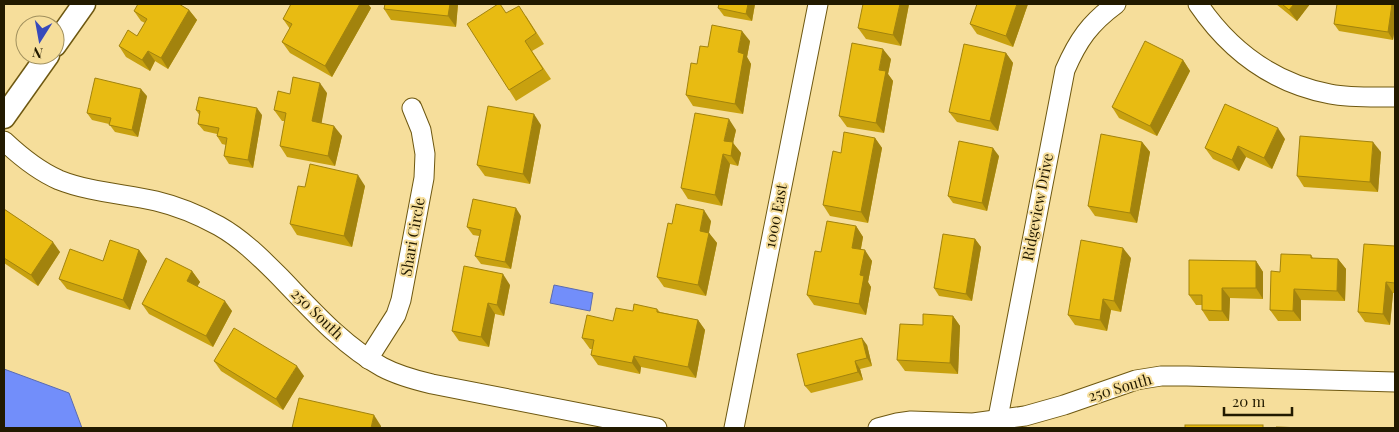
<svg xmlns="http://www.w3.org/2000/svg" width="1399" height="432" font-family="'Playfair Display',serif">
	<rect width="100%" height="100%" fill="#f6de9b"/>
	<!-- water -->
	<g fill="#728efa" stroke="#5a6baf">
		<polygon points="554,285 593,293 590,311 550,303"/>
		<polygon points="4,369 69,393 82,428 4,428"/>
	</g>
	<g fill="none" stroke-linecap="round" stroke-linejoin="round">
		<defs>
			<g id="minor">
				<path d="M1198,4C1230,51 1273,83 1330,94C1351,98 1374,97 1395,97"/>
				<path d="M4,141C21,157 38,171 59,180C89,192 125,194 156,201C177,206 199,215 219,226C242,239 261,258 280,277C311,309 342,345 382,367C397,375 415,380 432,384L657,428"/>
				<polyline points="368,359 396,315 401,300 424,178 425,154 421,130 412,108"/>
				<polyline points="734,428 818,4"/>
				<polyline points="878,428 897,423 911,421 973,423 1025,416 1064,405 1136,380 1161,376 1187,376 1395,382"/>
				<path d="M996,428L1065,70C1078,40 1090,23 1116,4"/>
			</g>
			<g id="tertiary">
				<polyline points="55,45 84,4"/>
				<polyline points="4,117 48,55"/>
			</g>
		</defs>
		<!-- minor casing -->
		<use href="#minor" stroke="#6e5811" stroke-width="21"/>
		<!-- tertiary casing -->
		<use href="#tertiary" stroke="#6e5811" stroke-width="25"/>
		<!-- minor -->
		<use href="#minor" stroke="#fff" stroke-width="19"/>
		<!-- tertiary -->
		<use href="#tertiary" stroke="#fff" stroke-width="22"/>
	</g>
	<!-- wall -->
	<g fill="#c8a10f">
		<polygon points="291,4 368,4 371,8 332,77 290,53 282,42 290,29 283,19"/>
		<polygon points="385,4 458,4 456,27 391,20 384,9"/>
		<polygon points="719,4 755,4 752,21 724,16 718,8"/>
		<polygon points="909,4 901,46 866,39 858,28"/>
		<polygon points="1028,4 1013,47 977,34 970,24"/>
		<polygon points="1276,4 1310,4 1297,21"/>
		<polygon points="1395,4 1395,27 1393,40 1339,31 1334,24"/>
		<polygon points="189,10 197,20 168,69 155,61 150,71 126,57 119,46 137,36 145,23 141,21 134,11"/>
		<polygon points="507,13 526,16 544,44 532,51 551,79 516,101 509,90"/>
		<polygon points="750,41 747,57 751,64 743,114 693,106 686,95 697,64 708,47"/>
		<polygon points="1006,53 1013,63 998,131 957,122 949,112"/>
		<polygon points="891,59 888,74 893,81 884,133 847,127 839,116"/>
		<polygon points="1183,60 1190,71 1157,136 1119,118 1112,107"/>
		<polygon points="327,93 321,123 342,136 335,166 287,157 280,146 285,121 282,121 274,110 290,94"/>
		<polygon points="147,96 138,137 115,132 109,124 92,120 87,113"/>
		<polygon points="196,110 262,115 253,168 229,164 224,156 226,145 222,144 217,136 217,134 204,131 198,124 200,116"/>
		<polygon points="541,125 530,184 485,176 477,165"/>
		<polygon points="736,130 733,143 741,153 738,166 730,164 722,206 688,199 681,188"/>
		<polygon points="875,138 882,148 868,223 830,216 823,205 841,153"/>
		<polygon points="1285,139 1272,169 1246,157 1239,171 1213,159 1205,148"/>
		<polygon points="1142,142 1150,152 1137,223 1095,216 1088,206"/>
		<polygon points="1381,152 1378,192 1304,187 1297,176"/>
		<polygon points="999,156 987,211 953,203 948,196"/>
		<polygon points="365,186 352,247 297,235 290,224 305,187"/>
		<polygon points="4,209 60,252 38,286 4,263"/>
		<polygon points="521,216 511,269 481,264 475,256 479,236 473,235 467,227"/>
		<polygon points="711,221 709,233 717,243 706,296 664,287 657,277 672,224"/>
		<polygon points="856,226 863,237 861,249 872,261 868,282 871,287 866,315 814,305 807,295 821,252"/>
		<polygon points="975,239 981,247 972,301 939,296 934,288"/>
		<polygon points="1395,246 1395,293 1393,293 1390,325 1365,322 1358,312"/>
		<polygon points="139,250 147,261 130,310 67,289 59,279 103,261"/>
		<polygon points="1311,255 1313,258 1338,259 1346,269 1345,301 1301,300 1301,321 1278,321 1270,310 1280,272"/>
		<polygon points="1131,258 1121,312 1111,310 1107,331 1075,325 1068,315"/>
		<polygon points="1256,261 1263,272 1263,299 1230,298 1229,321 1209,321 1202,310 1202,305 1196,305 1189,295"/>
		<polygon points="192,271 200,282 197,286 232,311 213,347 149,314 142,304"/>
		<polygon points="510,285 504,316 495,314 489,347 459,341 452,331"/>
		<polygon points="657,309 660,312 698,320 705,330 696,378 641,367 640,374 598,365 591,355 592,349 590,349 582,338 613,321 633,311"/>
		<polygon points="953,316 960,326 958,374 905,371 897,360 923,325"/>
		<polygon points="867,345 872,366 860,369 863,380 811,393 805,386"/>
		<polygon points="214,361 304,376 283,410 221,371"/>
	</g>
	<!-- shaded-wall -->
	<g fill="#a2830d">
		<polygon points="360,4 368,4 371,8 332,77 325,66"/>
		<polygon points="450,4 458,4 456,27 448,16"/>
		<polygon points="748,4 755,4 752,21 746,14"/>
		<polygon points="900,4 909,4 901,46 893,35"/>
		<polygon points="1017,4 1028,4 1013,47 1006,36"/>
		<polygon points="1294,4 1310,4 1297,21 1289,10"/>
		<polygon points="1392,4 1395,4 1395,27 1393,40 1388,32"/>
		<polygon points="189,10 197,20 168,69 161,58"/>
		<polygon points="742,31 750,41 747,57 751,64 743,114 735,104 738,52"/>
		<polygon points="883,49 891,59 888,74 893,81 884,133 876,123 879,70"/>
		<polygon points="148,51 155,61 150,71 142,60"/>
		<polygon points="1006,53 1013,63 998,131 990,121"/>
		<polygon points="1183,60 1190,71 1157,136 1150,126"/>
		<polygon points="320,83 327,93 320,132 312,121"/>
		<polygon points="141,89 147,96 138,137 132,130"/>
		<polygon points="257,108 262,115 253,168 248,160"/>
		<polygon points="534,114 541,125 530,184 523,174"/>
		<polygon points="729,119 736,130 733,143 741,153 738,166 731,156 724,141"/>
		<polygon points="334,126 342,136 335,166 328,156"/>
		<polygon points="1278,128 1285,139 1272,169 1264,158"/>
		<polygon points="875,138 882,148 868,223 861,212"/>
		<polygon points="1142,142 1150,152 1137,223 1130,213"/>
		<polygon points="1373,142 1381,152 1378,192 1370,182"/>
		<polygon points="1238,146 1246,157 1239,171 1232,160"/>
		<polygon points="993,148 999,156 987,211 982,203"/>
		<polygon points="723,154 730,164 722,206 715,195"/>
		<polygon points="358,175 365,186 352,247 344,236"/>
		<polygon points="516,208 521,216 511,269 505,262"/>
		<polygon points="704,210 711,221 707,241 700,231"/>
		<polygon points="856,226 863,237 859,258 852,248"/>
		<polygon points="709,233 717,243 706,296 698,285"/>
		<polygon points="975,239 981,247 972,301 966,294"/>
		<polygon points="53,242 60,252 38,286 31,275"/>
		<polygon points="1123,248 1131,258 1121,312 1114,301"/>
		<polygon points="139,250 147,261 130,310 123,300"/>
		<polygon points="865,250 872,261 868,282 871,287 866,315 859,304 860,275"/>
		<polygon points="1338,259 1346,269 1345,301 1337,291"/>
		<polygon points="1256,261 1263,272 1263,299 1256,288"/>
		<polygon points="192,271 200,282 194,292 187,281"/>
		<polygon points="503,274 510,285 504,316 497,305"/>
		<polygon points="1386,282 1393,293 1390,325 1383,314"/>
		<polygon points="1222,288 1230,298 1229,321 1222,311"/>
		<polygon points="1294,289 1301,300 1301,321 1293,311"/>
		<polygon points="1103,299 1111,310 1107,331 1100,320"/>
		<polygon points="225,301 232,311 213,347 206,336"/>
		<polygon points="488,303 495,314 489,347 481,337"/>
		<polygon points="953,316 960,326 958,374 950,363"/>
		<polygon points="698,320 705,330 696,378 688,367"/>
		<polygon points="862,338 867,345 872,366 867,358"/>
		<polygon points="634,356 641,367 640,374 632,363"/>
		<polygon points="855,361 860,369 863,380 858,372"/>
		<polygon points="297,366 304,376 283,410 276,399"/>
		<polygon points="374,415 381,426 381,428 371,428"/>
	</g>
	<!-- building -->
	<g fill="#e8bb12" stroke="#a2830d">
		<polygon points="138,4 179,4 189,10 161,58 148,51 142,60 119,46 128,30 137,36 147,19 134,11"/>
		<polygon points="291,4 360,4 325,66 282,42 292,24 283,19"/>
		<polygon points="385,4 450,4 448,16 384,9"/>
		<polygon points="498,4 500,4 506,13 519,6 536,33 525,41 543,69 509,90 467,24"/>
		<polygon points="719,4 748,4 746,14 718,8"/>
		<polygon points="863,4 900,4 893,35 858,28"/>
		<polygon points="977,4 1017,4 1006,36 970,24"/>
		<polygon points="1282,4 1294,4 1289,10"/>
		<polygon points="1337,4 1392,4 1388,32 1334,24"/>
		<polygon points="712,25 742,31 738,52 744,54 735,104 686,95 691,63 697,64 700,46 708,47"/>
		<polygon points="1145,41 1183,60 1150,126 1112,107"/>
		<polygon points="852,43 883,49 879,70 886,71 876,123 839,116"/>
		<polygon points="964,44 1006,53 990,121 949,112"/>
		<polygon points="293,77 320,83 312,121 334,126 328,156 280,146 286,113 274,110 278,91 290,94"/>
		<polygon points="95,78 141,89 132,130 109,125 111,118 87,113"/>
		<polygon points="199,97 257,108 248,160 224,156 227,138 217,136 219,128 198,124 200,111 196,110"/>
		<polygon points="1225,104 1278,128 1264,158 1238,146 1232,160 1205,148"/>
		<polygon points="488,106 534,114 523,174 477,165"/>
		<polygon points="695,113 729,119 724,141 733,142 731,156 723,154 715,195 681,188"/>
		<polygon points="844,132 875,138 861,212 823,205 833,151 841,153"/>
		<polygon points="1101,134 1142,142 1130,213 1088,206"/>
		<polygon points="1300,136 1373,142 1370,182 1297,176"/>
		<polygon points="959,141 993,148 982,203 948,196"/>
		<polygon points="310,164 358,175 344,236 290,224 298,186 305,187"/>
		<polygon points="473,199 516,208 505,262 475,256 481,230 467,227"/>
		<polygon points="676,204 704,210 700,231 709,233 698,285 657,277 668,223 672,224"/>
		<polygon points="4,209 53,242 31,275 4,258"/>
		<polygon points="827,221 856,226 852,248 865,250 860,275 864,276 859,304 807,295 815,251 821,252"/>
		<polygon points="943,234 975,239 966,294 934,288"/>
		<polygon points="110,240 139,250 123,300 59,279 70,249 103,261"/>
		<polygon points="1081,240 1123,248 1114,301 1103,299 1100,320 1068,315"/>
		<polygon points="1364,244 1395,246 1395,283 1386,282 1383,314 1358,312"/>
		<polygon points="1281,254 1311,255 1311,258 1338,259 1337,291 1294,289 1293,311 1270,310 1271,271 1280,272"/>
		<polygon points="166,258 192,271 187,281 225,301 206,336 142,304"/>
		<polygon points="1189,260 1256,261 1256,288 1222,288 1222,311 1202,310 1202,295 1189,295"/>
		<polygon points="464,266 503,274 497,305 488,303 481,337 452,331"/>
		<polygon points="634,304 657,309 657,312 698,320 688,367 634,356 632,363 591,355 594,340 582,338 587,315 613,321 616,308 633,311"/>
		<polygon points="923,314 953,316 950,363 897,360 900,324 923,325"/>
		<polygon points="234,328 297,366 276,399 214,361"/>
		<polygon points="862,338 867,358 855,361 858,372 805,386 797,354"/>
		<polygon points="299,398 374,415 371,428 292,428"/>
		<rect x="1185" y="425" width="78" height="3"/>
		<polygon points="1276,427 1305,428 1276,428"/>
	</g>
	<g text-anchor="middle" stroke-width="4" stroke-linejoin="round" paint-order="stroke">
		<!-- street labels -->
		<g font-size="15" fill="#221a00" stroke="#f6de9b">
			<text transform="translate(1038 207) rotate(-79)" y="5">Ridgeview Drive</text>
			<text transform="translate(776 216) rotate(-79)" y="5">1000 East</text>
			<text transform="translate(413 237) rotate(-80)" y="5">Shari Circle</text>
			<text transform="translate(317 314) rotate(44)" y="5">250 South</text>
			<text transform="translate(1120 388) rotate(-16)" y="5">250 South</text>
		</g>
	</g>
	<!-- border -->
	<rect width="1399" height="432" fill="none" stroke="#221a00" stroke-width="10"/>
	<!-- north arrow -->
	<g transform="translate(40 40) rotate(191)"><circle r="24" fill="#f6de9b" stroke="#a1905d"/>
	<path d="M0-4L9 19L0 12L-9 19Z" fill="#3749bb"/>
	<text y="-8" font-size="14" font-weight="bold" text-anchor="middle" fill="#221a00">N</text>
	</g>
	<!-- scale -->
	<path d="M1224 407v8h68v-8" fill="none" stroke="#221a00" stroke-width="2.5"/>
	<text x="1232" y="407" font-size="15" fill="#221a00" stroke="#f6de9b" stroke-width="4" paint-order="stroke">20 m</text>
</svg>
